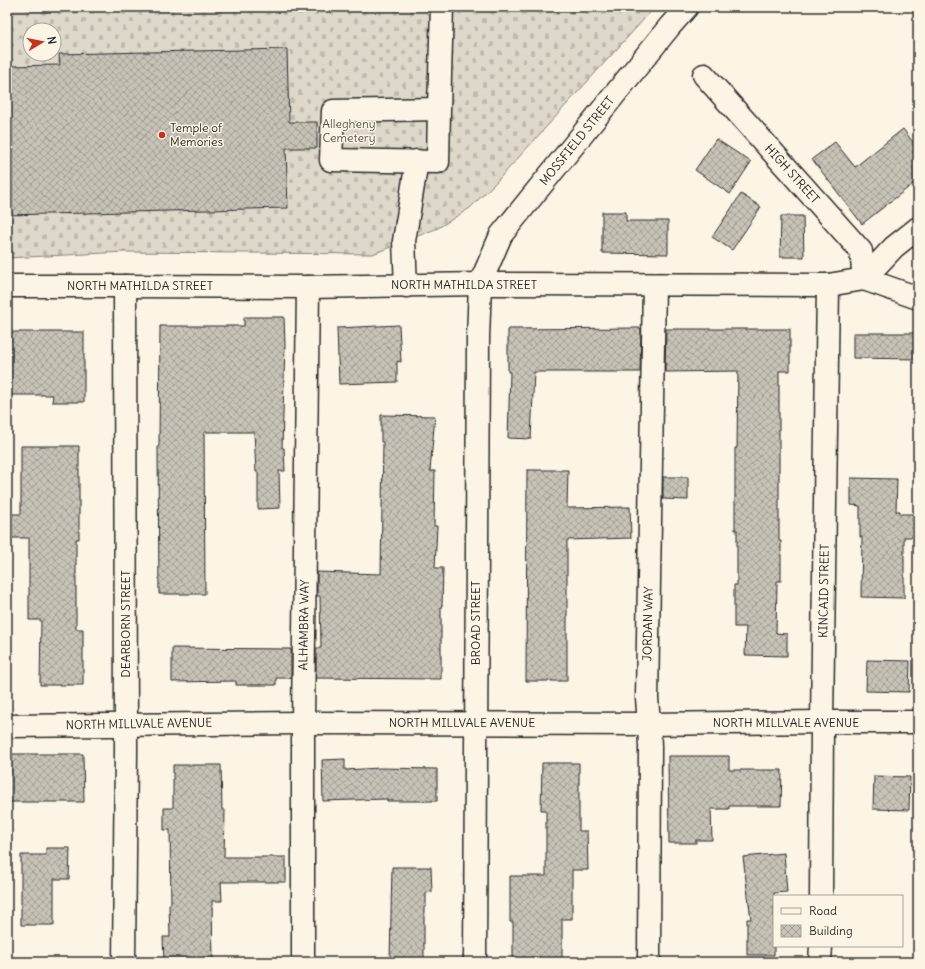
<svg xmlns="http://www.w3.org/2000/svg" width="925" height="969" font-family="Delius,sans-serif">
	<defs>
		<pattern id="cemetery-stones" width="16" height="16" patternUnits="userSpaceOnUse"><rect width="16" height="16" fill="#ded8ca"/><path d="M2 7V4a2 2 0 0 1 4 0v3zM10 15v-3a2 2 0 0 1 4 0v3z" fill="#bfbaae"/></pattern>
		<pattern id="building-cross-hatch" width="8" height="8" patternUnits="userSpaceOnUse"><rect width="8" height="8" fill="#c8c3b7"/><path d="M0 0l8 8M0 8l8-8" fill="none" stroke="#a39f95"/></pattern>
	</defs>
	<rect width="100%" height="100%" fill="#fcf5e5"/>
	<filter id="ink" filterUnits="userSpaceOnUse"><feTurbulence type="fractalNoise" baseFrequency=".025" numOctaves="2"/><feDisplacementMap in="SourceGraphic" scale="8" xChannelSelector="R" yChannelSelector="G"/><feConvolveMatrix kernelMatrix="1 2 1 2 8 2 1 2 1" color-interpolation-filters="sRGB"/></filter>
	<g filter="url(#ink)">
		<!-- cemetery -->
		<path fill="url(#cemetery-stones)" stroke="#84827a" fill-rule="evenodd" d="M7,7H655L499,179L470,208L438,228L373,254L125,252L7,258ZM30,30H54V54H30Z"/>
		<!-- building -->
		<g fill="url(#building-cross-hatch)" stroke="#2b2b2b">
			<polygon points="287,49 289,122 317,122 317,148 286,148 288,208 7,215 7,66 60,65 59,54"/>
			<polygon points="903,129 918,149 918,180 862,224 812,159 835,142 855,167"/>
			<polygon points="716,139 751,162 730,194 695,170"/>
			<polygon points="741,194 761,207 732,250 712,237"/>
			<polygon points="602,212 626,212 626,221 668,221 668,254 602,253"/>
			<polygon points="781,216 803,216 804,257 780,257"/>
			<polygon points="244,317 284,317 285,346 282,448 284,448 285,471 279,471 280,508 258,509 258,472 256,472 254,432 204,432 205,594 159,594 158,446 159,446 160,326 244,326"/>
			<polygon points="399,325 401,362 397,361 397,382 339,384 337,328"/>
			<polygon points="640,328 641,329 640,372 534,372 531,439 508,438 510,372 508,372 508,329"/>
			<polygon points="666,329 790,329 790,371 779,371 779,541 781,541 781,581 777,581 776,633 787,634 787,656 745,655 746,627 734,627 734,585 737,585 737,530 735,530 735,448 737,448 738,371 665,372"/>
			<polygon points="7,332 84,332 84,402 52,402 53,395 7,395"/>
			<polygon points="853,333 918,333 918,359 853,358"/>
			<polygon points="381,415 435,416 430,471 435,471 434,526 437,526 435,568 443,568 442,606 441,606 441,679 316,678 316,648 321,648 320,596 317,596 317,572 381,574 383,442 381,442"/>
			<polygon points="21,446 79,446 79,539 76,539 76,629 83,629 83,685 40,685 41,620 29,620 29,538 10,538 10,514 21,514"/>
			<polygon points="527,470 568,470 567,508 630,507 631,538 567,540 567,681 526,681"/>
			<polygon points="663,477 688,477 688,500 663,499"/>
			<polygon points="851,478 897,479 896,511 900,511 900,514 918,514 918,537 904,537 904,598 861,597 862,537 860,537 860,506 851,505"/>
			<polygon points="172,648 291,649 291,678 276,678 276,685 236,685 236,681 172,682"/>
			<polygon points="867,660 910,661 909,692 866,691"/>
			<polygon points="7,754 83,754 84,802 7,802"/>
			<polygon points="668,756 729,756 729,770 782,770 781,806 729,806 729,809 711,809 712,840 696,840 696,843 669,843"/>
			<polygon points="345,759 345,770 380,768 437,769 437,801 387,801 387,799 323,801 322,760"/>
			<polygon points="542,763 579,763 579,831 587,831 588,870 572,870 572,919 562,919 562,962 513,962 513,922 510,922 510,876 546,876 546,810 541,810"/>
			<polygon points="173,765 221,765 222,810 225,810 224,857 286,857 286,882 221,882 222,901 212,901 213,962 164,962 163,937 170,937 169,904 171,904 170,830 164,830 164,808 173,808"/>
			<polygon points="874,776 910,777 909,810 873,809"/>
			<polygon points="46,848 70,848 69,879 54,879 54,925 21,925 21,855 46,855"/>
			<polygon points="784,853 787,892 774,893 774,955 747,955 747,919 751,919 743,857"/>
			<polygon points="392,867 431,867 432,892 426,893 426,907 424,907 424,961 390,962"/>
		</g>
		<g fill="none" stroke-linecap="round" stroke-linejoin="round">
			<defs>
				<g id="minor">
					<polyline points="704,75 861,251 864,279"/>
					<polyline points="439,109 333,111 331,160 438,162 439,109 442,7"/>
					<polyline points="864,279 894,247 918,228"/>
					<polyline points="7,286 125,286 308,287 480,284 828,285 864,279 918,298"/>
					<polyline points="406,286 404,241 417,161"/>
					<polyline points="7,726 303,723 649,724 822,722 918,722"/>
					<polyline points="821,896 822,722 828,285"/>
					<polyline points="124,962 126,749 125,286"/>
					<polyline points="303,962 303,723 308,287"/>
					<polyline points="475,962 478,338 480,284 501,235 670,26 687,7"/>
					<polyline points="649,962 650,747 649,724 647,698 654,285"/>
					<polyline points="820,962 821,946"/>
				</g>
			</defs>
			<!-- minor casing -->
			<use href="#minor" stroke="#2b2b2b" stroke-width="25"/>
			<!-- minor -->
			<use href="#minor" stroke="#fcf5e5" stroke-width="22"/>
		</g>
	</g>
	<!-- markers -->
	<circle fill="#c8321e" stroke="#fcf5e5" stroke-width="1.5" cx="162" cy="135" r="4"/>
	<g text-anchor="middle" stroke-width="3" stroke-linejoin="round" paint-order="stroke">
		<!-- park labels -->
		<g font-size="12" fill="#585653" stroke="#fcf5e5">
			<text x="349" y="128">Allegheny<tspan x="349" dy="14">Cemetery</tspan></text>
		</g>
		<!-- poi labels -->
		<g font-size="12" fill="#2b2b2b" stroke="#fcf5e5" text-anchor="start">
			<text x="170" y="132">Temple of<tspan x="170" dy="14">Memories</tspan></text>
		</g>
		<!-- street labels -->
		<g font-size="12" fill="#2b2b2b" stroke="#fcf5e5">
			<text transform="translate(577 141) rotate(-51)" y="4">MOSSFIELD STREET</text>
			<text transform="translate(792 174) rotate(48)" y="4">HIGH STREET</text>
			<text x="464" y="289">NORTH MATHILDA STREET</text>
			<text x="140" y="290">NORTH MATHILDA STREET</text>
			<text transform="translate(824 591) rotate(-89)" y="4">KINCAID STREET</text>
			<text transform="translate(476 623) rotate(-90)" y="4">BROAD STREET</text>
			<text transform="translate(126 624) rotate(-90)" y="4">DEARBORN STREET</text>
			<text transform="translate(648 624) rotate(-89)" y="4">JORDAN WAY</text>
			<text transform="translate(304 625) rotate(-89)" y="4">ALHAMBRA WAY</text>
			<text x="462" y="727">NORTH MILLVALE AVENUE</text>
			<text x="786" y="727">NORTH MILLVALE AVENUE</text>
			<text transform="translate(139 724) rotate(-1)" y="4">NORTH MILLVALE AVENUE</text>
		</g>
	</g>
	<!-- margin -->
	<rect width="925" height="969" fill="none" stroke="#fcf5e5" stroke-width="24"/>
	<rect x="12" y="12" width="901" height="945" fill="none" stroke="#2b2b2b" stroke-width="1.5" filter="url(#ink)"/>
	<!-- legend -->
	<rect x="773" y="895" width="130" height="52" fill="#fcf5e5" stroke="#a8a49b"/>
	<rect x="781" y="908" width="20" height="6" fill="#fcf5e5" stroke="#a8a49b"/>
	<text x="809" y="915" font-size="12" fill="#2b2b2b">Road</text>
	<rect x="781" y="925" width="20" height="12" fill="url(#building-cross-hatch)" stroke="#a8a49b"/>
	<text x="809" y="935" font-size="12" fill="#2b2b2b">Building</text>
	<!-- north arrow -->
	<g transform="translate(42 42) rotate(80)"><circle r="19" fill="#fcf5e5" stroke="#a8a49b"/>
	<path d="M0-3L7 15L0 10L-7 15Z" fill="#c8321e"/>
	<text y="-6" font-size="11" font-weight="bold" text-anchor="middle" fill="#2b2b2b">N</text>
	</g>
</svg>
